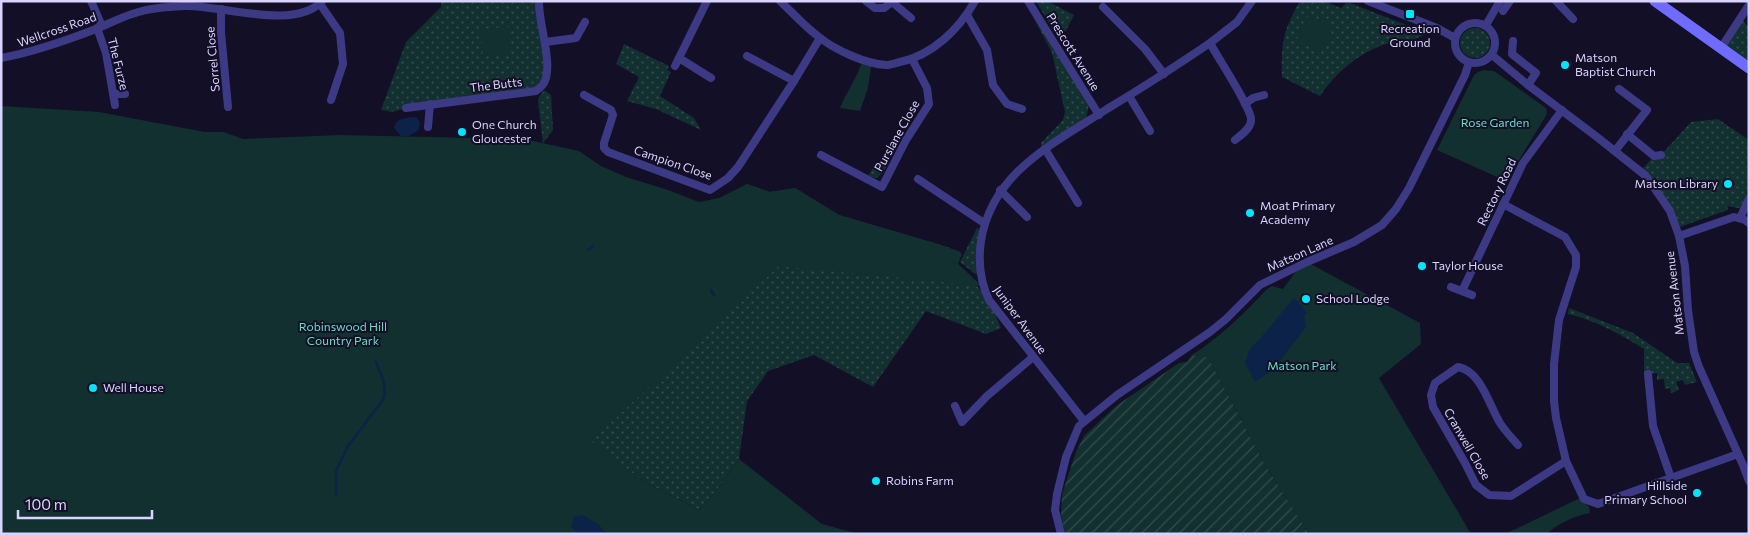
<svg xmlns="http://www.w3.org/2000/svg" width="1750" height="535" font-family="Commissioner,sans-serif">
	<defs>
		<pattern id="grass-dots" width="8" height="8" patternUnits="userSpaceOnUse" patternTransform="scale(1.25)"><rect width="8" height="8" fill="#12302f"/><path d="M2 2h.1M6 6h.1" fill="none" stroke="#344d4e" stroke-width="1.8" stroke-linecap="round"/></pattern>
		<pattern id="garden-furrows" width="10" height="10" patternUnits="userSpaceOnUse" patternTransform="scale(1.25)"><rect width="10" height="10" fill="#12302f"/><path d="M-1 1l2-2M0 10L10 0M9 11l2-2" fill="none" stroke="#344d4e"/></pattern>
	</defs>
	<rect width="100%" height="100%" fill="#130f26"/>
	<!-- grass -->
	<g fill="url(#grass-dots)">
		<polygon points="441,1 539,1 546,67 542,87 407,108 392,112 381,110 406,42 441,7"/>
		<polygon points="1036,1 1047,1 1074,15 1060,42"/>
		<path d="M1300,1H1324L1341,8L1346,3H1350L1424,32L1425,34C1419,37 1413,41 1406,42C1398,43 1391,42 1383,45C1357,54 1335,74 1320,96L1282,77C1281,44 1283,30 1300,1Z"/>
		<polygon points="1029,9 1089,105 1086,119 1041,148 1041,143 1063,120 1065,112 1052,53"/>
		<polygon points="1741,18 1749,28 1749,70 1721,48"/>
		<circle cx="1475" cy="43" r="15"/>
		<polygon points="624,44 669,66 667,70 671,72 660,96 694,118 701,130 656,109 627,101 639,77 616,64"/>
		<polygon points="544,90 551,95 553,130 543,143 538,101 539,97"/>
		<polygon points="1718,119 1749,140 1749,199 1743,209 1727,206 1728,210 1677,228 1670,211 1640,172 1654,156 1661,155 1691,122"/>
		<polygon points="893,143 898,145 883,173 876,178 868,176 873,168 878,171"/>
		<polygon points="747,184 770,192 795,188 839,215 941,245 961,252 958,264 989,300 1001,328 986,334 926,311 873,387 814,355 768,371 747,401 739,459 719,487 699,510 643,481 590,441 618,265"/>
		<polygon points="977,228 981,231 978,276 960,262"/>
		<path d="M1569,308L1633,333L1677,363H1689L1697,382L1685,385L1683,380L1676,382L1679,390L1671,393L1670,388L1665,389L1664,379L1657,380V373L1644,374V349C1620,334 1595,320 1568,314Z"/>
	</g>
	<!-- park -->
	<g fill="#12302f">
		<polygon points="1307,17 1310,17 1329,24 1332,31 1323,50 1316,50 1298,41 1297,34"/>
		<polygon points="510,27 511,55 483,56 481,29"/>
		<path d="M863,59L872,61L868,88L860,111L840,108C847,91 858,76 863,59Z"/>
		<polygon points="1484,70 1494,71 1546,108 1547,114 1519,160 1509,179 1506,181 1437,150 1474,75 1478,72"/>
		<polygon points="1,106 99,112 205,132 224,132 243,139 340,135 524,139 579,151 601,166 626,177 668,190 699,202 719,198 747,184 770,192 795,188 839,215 941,245 962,254 958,264 982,286 779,266 591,441 643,481 699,510 719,487 739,459 822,524 859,534 1,534"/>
		<path d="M1307,262L1420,323L1421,344L1379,378L1471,534H1309L1264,463L1208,357L1192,355C1220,337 1244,314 1267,289L1272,286L1283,289L1301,264Z"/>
		<path d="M1580,498L1589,507L1590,513C1575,516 1558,523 1547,534H1505Z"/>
	</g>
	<!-- garden -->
	<polygon fill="url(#garden-furrows)" points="1192,355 1208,357 1264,463 1309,534 1065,534 1061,516 1062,494 1076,452 1084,436 1116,406 1179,363 1187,362"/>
	<!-- water -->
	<g fill="#0c2248">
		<path d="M416,117L420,122L419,130L409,136H401L394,128C396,117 407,118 416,117Z"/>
		<polygon points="1295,298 1307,313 1304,316 1306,327 1274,369 1255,382 1245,363 1250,349 1266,332 1290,302"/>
		<polygon points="582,515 597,523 607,534 578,534 571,526 574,517"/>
	</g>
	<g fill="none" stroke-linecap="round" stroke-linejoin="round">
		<!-- stream -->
		<g stroke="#0c2248" stroke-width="2.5">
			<polyline points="588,250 593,246"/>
			<polyline points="711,290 714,295"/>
			<path d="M336,496V471L348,446L383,400C388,386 381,375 376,362"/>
		</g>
		<!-- minor -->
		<g stroke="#3d3a85" stroke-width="8">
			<polyline points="91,1 102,26"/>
			<path d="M780,1C793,13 805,27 819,37C835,50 866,64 886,65C890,65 896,63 900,62C933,55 959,29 975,1"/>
			<polyline points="866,1 875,8 884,8 893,1"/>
			<polyline points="1028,1 1099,115"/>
			<polyline points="1368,1 1437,28 1455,38"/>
			<polyline points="1556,1 1573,19"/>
			<polyline points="892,2 911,18"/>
			<polyline points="320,4 340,33 343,64 331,100"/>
			<polyline points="1103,7 1145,49 1164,74"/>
			<polyline points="221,9 221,32 228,107"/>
			<polyline points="1503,11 1510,1"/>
			<polyline points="967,15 987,50 993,85 1007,104 1022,109"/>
			<circle cx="1475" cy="43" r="20"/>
			<polyline points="1486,25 1500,1"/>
			<polyline points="97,28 106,53 115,105"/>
			<polyline points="1513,41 1512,54 1536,73 1528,85"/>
			<polyline points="545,42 576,38 585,22"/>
			<path d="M1210,43C1218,58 1250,106 1251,119C1252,128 1241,135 1235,140"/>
			<polyline points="1721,48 1749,5"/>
			<polyline points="1492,55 1528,85 1597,137 1646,176 1670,211 1679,236 1685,266 1688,310 1694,352 1699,367 1743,465 1749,481"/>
			<polyline points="747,56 794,81"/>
			<path d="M1,58C34,52 65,41 96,29C108,24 120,18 132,14C148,8 167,7 185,6C222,5 295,31 322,1"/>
			<polyline points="679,58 711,78"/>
			<polyline points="675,66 707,1"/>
			<polyline points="114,94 125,94"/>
			<polyline points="584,95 611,110 613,115 604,143 604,148 608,152 710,190 728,178 738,167 794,81 820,38"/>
			<polyline points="1129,96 1150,131"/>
			<polyline points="1245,104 1253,98 1264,95"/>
			<path d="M406,108L536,91C539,88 542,87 544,83C554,64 538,23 539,1"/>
			<polyline points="428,127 430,104"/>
			<polyline points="1627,134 1654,156 1661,155"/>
			<polyline points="1045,149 1078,203"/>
			<polyline points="1615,151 1647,110 1619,89"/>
			<polyline points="821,155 882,187 906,140 929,104 927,88 912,59"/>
			<polyline points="918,179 984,223"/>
			<polyline points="1000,190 1027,217"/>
			<polyline points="1503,204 1565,237 1576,255 1576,267 1559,320 1554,364 1554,401 1556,418 1566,461 1584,499 1598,504 1738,454"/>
			<polyline points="1740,218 1749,199"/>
			<polyline points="1679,236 1734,217 1745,220 1749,223"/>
			<polyline points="1451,287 1472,295"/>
			<polyline points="1462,291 1523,163 1562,110"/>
			<polyline points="1648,374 1653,426 1671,478"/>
			<polyline points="955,406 962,422 987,396 1033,357"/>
			<path d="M1084,421L989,300C980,281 978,262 981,241C992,172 1053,144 1107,109C1142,88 1176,66 1210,43L1237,22L1252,1"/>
			<path d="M1518,445C1512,438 1505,431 1500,423C1489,405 1481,371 1458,367L1435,383L1431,395L1433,407L1465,463L1476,485L1489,495L1511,496L1566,461"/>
			<polyline points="1061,534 1055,510 1057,494 1066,457 1079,426 1117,395 1210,332 1226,319 1260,285 1307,262 1354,242 1382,225 1396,209 1409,188 1465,75 1469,62"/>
		</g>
		<!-- secondary -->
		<polyline stroke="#6f6bff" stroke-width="11" points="1655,1 1749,68"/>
	</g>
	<!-- markers -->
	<g fill="#00e5ff" stroke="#130f26" stroke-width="2">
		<rect x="1405" y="9" width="10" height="10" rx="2.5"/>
		<circle cx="1565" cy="65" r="5"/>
		<circle cx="462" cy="132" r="5"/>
		<circle cx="1728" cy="184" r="5"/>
		<circle cx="1250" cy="213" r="5"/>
		<circle cx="1422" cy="266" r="5"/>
		<circle cx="1306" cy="299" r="5"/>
		<circle cx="93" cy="388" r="5"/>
		<circle cx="876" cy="481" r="5"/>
		<circle cx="1697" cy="493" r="5"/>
	</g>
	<g text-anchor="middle" stroke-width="4" stroke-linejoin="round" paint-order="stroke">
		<!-- poi labels -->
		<g font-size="12" fill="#d9d4ff" stroke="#130f26" text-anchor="start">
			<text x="1410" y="33" text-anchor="middle">Recreation<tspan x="1410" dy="14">Ground</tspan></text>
			<text x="1575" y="62">Matson<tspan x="1575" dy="14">Baptist Church</tspan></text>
			<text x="472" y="129">One Church<tspan x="472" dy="14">Gloucester</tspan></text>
			<text x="1718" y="188" text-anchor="end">Matson Library</text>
			<text x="1260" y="210">Moat Primary<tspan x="1260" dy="14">Academy</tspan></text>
			<text x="1432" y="270">Taylor House</text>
			<text x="1316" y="303">School Lodge</text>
			<text x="103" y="392">Well House</text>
			<text x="886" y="485">Robins Farm</text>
			<text x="1687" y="490" text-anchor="end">Hillside<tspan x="1687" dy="14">Primary School</tspan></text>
		</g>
		<!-- street labels -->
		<g font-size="12" fill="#d9d4ff" stroke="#130f26">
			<text transform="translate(57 30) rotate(-19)" y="4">Wellcross Road</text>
			<text transform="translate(1073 52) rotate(58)" y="4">Prescott Avenue</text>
			<text transform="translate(213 59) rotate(-95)" y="4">Sorrel Close</text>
			<text transform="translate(118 64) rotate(76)" y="4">The Furze</text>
			<text transform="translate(496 85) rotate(-7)" y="4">The Butts</text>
			<text transform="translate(897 136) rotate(-61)" y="4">Purslane Close</text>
			<text transform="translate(673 163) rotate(19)" y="4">Campion Close</text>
			<text transform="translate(1497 192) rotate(-64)" y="4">Rectory Road</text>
			<text transform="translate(1300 254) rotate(-24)" y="4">Matson Lane</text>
			<text transform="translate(1675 293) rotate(-97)" y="4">Matson Avenue</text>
			<text transform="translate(1020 320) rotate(54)" y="4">Juniper Avenue</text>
			<text transform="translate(1467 444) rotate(60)" y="4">Cranwell Close</text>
		</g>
		<!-- park labels -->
		<g font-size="12" fill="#5fe0c0" stroke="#130f26">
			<text x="1495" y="127">Rose Garden</text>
			<text x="343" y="331">Robinswood Hill<tspan x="343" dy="14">Country Park</tspan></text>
			<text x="1302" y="370">Matson Park</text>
		</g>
	</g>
	<!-- border -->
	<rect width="1750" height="535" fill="none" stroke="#d9d4ff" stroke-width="5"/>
	<!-- scale -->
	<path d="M18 510v8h134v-8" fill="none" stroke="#d9d4ff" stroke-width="2.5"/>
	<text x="25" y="510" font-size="15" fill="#d9d4ff" stroke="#130f26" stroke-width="4" paint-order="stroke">100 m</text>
</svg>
